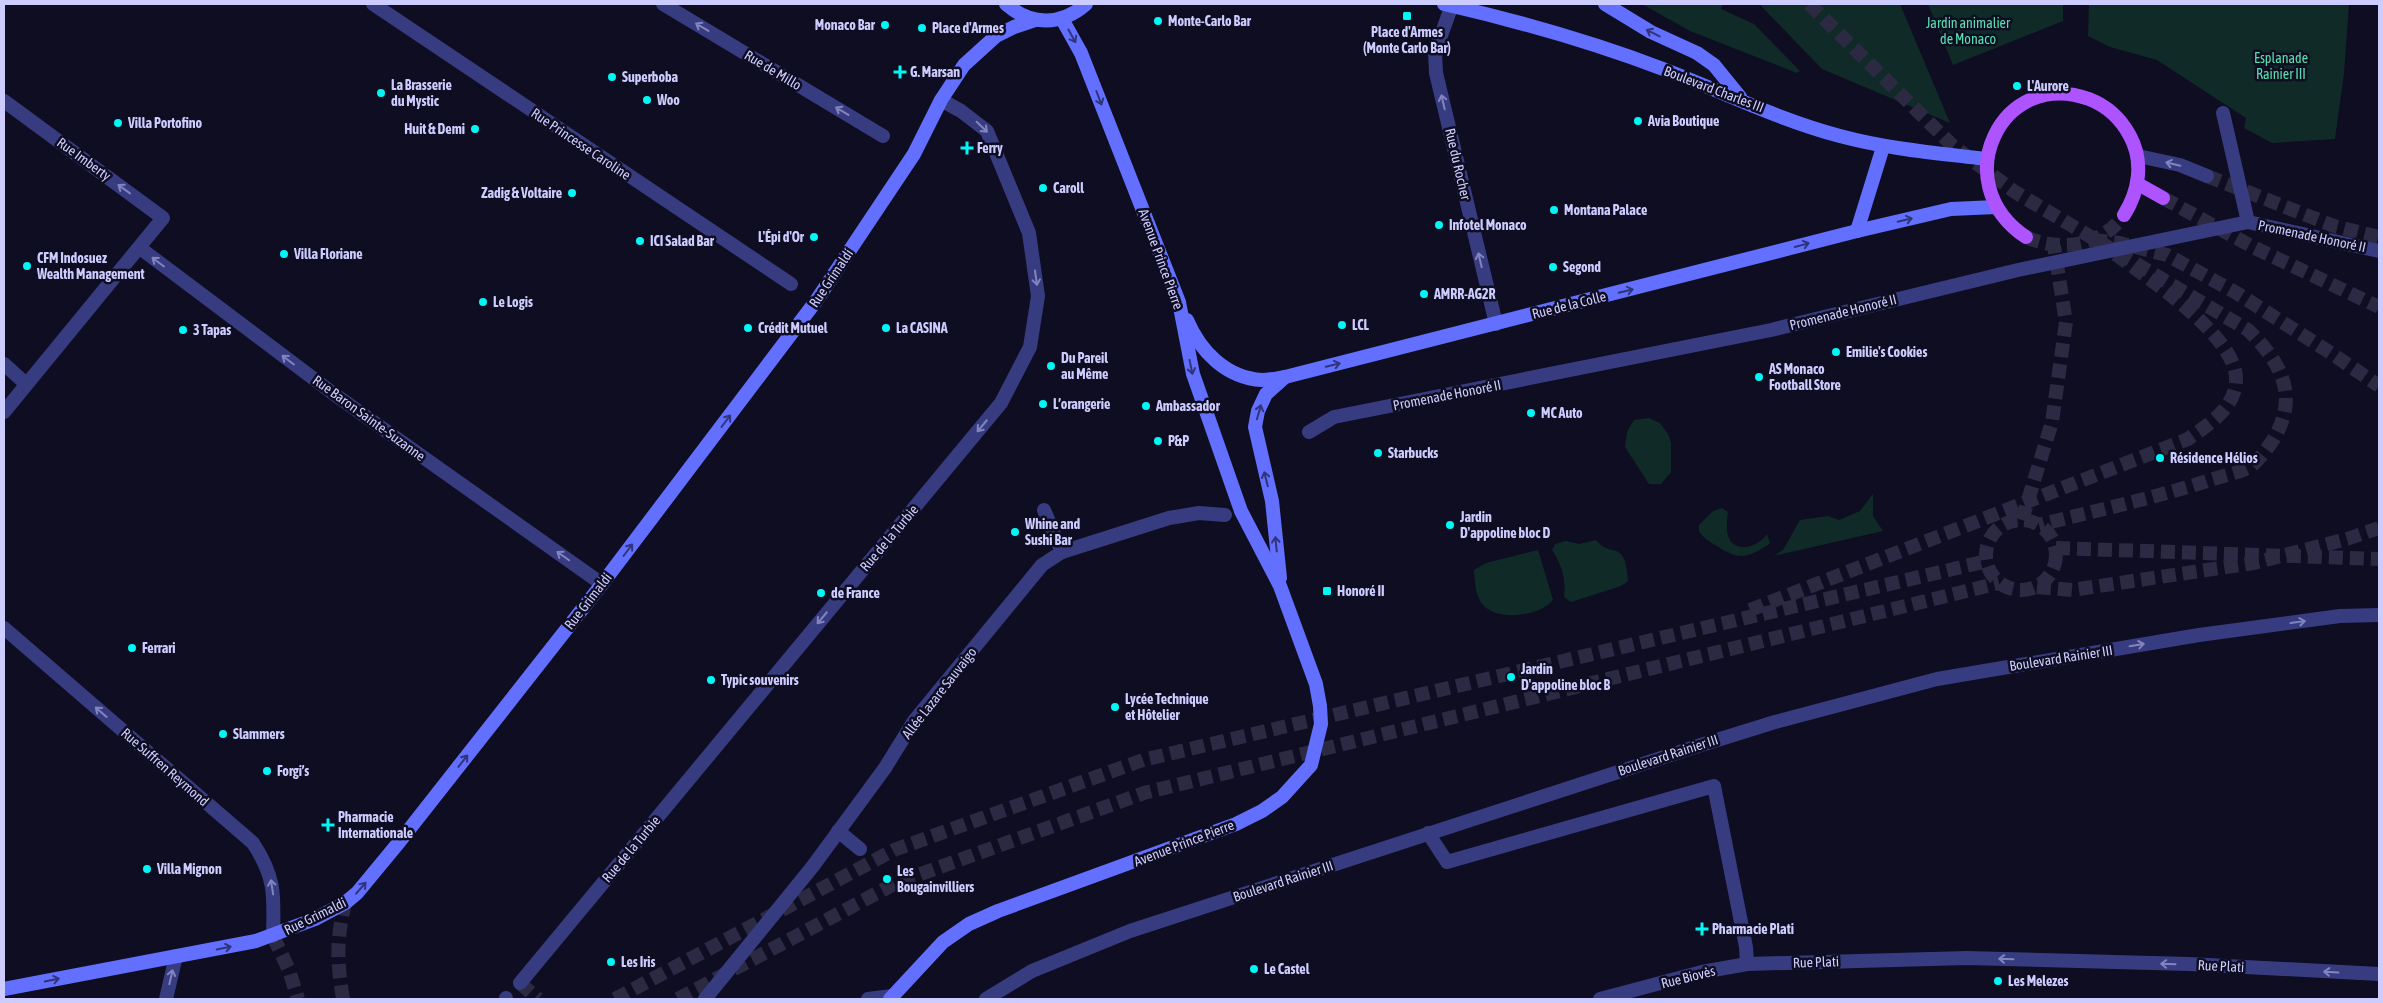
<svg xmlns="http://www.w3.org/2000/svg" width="2383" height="1003" font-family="'Asap Condensed',sans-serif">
	<rect width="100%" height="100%" fill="#0e0d21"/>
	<!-- green -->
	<g fill="#102b27">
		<polygon points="1642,4 1723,4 1721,9 1754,24 1800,71 1797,73 1690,31"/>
		<polygon points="1763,4 1900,4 1950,123 1822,69 1761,6"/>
		<polygon points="1928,4 2063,4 2063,21 1953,65"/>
		<polygon points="2089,4 2349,4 2344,73 2335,139 2272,143 2244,128 2246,118 2157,60 2110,47 2088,36"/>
		<polygon points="1649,418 1660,423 1668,434 1671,443 1671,472 1661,484 1649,484 1625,447 1627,432 1634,420"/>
		<polygon points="1873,494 1873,516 1883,531 1774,556 1783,550 1800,520 1828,516 1839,520 1860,511"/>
		<path d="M1722,508L1728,512C1727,521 1725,532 1730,540C1739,554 1760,545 1767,534L1770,543C1749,558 1739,561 1717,546C1710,542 1703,538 1699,531V525L1713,511Z"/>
		<path d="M1596,540C1610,559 1626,537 1628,581L1621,586L1571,602L1564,597C1566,579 1562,565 1552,550L1555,544L1566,541L1579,544Z"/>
		<path d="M1538,550L1553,600C1540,616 1501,621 1485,607C1475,598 1475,582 1474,570L1486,563Z"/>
	</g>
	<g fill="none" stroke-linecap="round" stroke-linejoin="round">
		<!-- minor-tunnel -->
		<polyline stroke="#2b2a42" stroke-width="14" stroke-dasharray="14 7" stroke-linecap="butt" points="520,983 538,999"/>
		<!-- tertiary-tunnel -->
		<g stroke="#2b2a42" stroke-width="14" stroke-dasharray="14 7" stroke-linecap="butt">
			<polyline points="2207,176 2334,226 2379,237"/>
			<polyline points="2037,587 2072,590 2254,563 2347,539 2379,528"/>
		</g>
		<!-- secondary-tunnel -->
		<path stroke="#2b2a42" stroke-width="14" stroke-dasharray="14 7" stroke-linecap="butt" d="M1809,4L1953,146L2015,192L2248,330C2281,362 2300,396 2273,440C2267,449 2257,463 2248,468C2235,474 2218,477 2204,482C2150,499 2094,511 2039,525"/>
		<!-- primary-tunnel -->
		<g stroke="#2b2a42" stroke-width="14" stroke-dasharray="14 7" stroke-linecap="butt">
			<polyline points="2163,198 2253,247 2379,307"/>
			<path d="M2026,237C2060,252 2101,247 2124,215"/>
			<polyline points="2093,240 2120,243 2167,255 2235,292 2334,355 2379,386"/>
			<circle cx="2021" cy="555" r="35"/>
			<polyline points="2022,520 2052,422 2066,322 2054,246"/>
			<polyline points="2056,548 2379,559"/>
			<path d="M1750,610L2188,439C2208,425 2234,409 2236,382C2240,336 2140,273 2107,248"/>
			<polyline points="273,936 289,970 298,999"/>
			<path d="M343,999C337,961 336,942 345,903"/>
			<polyline points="615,999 894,850 1143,760 1987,561"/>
			<polyline points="678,999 896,883 1144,793 1999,583"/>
		</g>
		<!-- pedestrian -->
		<g stroke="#373c80" stroke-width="14">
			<polyline points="373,4 791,284"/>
			<polyline points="663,4 883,136"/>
			<polyline points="2223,113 2248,222"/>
			<polyline points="1309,432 1334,417 1771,330 2018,270 2248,222 2379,251"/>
			<polyline points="1044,510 1062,552"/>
			<polyline points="838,831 860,849"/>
			<polyline points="506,999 506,998"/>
			<polyline points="705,999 813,866 885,768 914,721 1042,565 1062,552 1169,518 1199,513 1225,515"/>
		</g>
		<!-- minor -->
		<g stroke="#373c80" stroke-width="14">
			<polyline points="1452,5 1435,52 1436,73 1496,324"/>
			<polyline points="4,101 163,218 4,412"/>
			<polyline points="140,248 334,394 602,584"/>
			<polyline points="4,364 26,384"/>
			<path d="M4,628L253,843C276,878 274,896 273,936"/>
			<polyline points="1428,833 1447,862 1714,786 1746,947 1747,964"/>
			<polyline points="520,983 1001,403 1030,347 1038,296 1029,233 987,131 961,111 941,100"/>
			<polyline points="166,999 176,956"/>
			<polyline points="868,999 892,996"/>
			<polyline points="986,999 1032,971 1130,931 1701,745 1775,722 1937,679 2199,635 2340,616 2379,615"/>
			<polyline points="1600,999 1702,972 1747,964 1967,958 2189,964 2379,974"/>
		</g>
		<!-- tertiary -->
		<polyline stroke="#373c80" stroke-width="14" points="2138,156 2180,165 2207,176"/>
		<!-- secondary -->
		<g stroke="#636fff" stroke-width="14">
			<path d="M1006,4C1031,26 1061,26 1086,4"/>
			<path d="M1444,4C1518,21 1592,42 1663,69C1721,91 1779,120 1840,136C1888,149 1937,153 1986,159"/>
			<polyline points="1605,4 1651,32 1697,53 1714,65 1740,97"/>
			<polyline points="1857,231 1883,147"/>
			<path d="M1187,320C1200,351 1226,378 1262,380C1270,380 1278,378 1285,377L1857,231L1951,209L1996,207"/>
			<polyline points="1280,578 1272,501 1255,427 1258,411 1266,394 1285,377"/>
			<polyline points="4,989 256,941 315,919 345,903 357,893 400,841 602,584 816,301 914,154 941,100 964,65 996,36 1014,27 1035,20"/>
			<polyline points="890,999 943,942 969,924 998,911 1236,824 1262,811 1282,797 1311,765 1321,724 1320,706 1316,684 1280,586 1241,511 1193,374 1179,302 1081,53 1062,19"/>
		</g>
		<!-- primary -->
		<g stroke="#ad53ff" stroke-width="14">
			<polyline points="2138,184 2163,198"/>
			<path d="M2026,237C1945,183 2002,67 2089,99C2107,106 2121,119 2130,136C2144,162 2139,191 2124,215"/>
		</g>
	</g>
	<!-- one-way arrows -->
	<defs><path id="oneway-shaft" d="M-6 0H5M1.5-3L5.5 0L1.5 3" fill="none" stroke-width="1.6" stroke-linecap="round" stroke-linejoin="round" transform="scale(1.25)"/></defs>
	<g stroke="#8284c0">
		<use href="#oneway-shaft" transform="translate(702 27) rotate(-149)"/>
		<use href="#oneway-shaft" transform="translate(1443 102) rotate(-103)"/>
		<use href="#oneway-shaft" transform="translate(842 111) rotate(-149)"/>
		<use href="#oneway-shaft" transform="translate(982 127) rotate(44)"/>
		<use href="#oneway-shaft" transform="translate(2173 164) rotate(-167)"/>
		<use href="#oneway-shaft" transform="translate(124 189) rotate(-144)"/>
		<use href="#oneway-shaft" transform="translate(1480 260) rotate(-103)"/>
		<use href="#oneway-shaft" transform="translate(158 262) rotate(-143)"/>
		<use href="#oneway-shaft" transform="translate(1036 278) rotate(82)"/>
		<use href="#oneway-shaft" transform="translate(288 360) rotate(-143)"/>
		<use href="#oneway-shaft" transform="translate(982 426) rotate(130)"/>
		<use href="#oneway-shaft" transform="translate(563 556) rotate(-145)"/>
		<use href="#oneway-shaft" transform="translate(822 618) rotate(130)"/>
		<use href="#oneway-shaft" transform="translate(2298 622) rotate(-8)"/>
		<use href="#oneway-shaft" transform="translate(2137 645) rotate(-9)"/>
		<use href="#oneway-shaft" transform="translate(101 712) rotate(-139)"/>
		<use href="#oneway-shaft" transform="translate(272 887) rotate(-99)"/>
		<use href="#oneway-shaft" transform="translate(2006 959) rotate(-178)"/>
		<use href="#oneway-shaft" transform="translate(2168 964) rotate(-178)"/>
		<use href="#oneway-shaft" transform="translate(2331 972) rotate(-177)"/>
		<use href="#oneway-shaft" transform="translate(171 977) rotate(-77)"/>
	</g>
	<g stroke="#30347a">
		<use href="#oneway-shaft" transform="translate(1653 33) rotate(-153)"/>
		<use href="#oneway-shaft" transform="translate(1072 36) rotate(61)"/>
		<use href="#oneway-shaft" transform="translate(1099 98) rotate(69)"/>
		<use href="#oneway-shaft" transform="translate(1905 220) rotate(-13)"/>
		<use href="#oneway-shaft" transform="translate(1802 245) rotate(-15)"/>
		<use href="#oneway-shaft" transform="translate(1626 291) rotate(-14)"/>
		<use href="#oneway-shaft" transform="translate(1333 365) rotate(-14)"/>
		<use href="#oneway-shaft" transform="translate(1191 367) rotate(78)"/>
		<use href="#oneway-shaft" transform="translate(1259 412) rotate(-74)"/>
		<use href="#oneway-shaft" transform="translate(726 421) rotate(-53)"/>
		<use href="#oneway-shaft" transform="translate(1266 479) rotate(-104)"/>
		<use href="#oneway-shaft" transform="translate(1276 544) rotate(-96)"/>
		<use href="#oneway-shaft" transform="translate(628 550) rotate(-53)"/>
		<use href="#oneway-shaft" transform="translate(463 761) rotate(-52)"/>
		<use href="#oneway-shaft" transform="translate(361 888) rotate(-49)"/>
		<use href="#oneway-shaft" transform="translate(224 948) rotate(-12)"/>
		<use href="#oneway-shaft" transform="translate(52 980) rotate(-11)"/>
	</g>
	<!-- markers -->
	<g fill="#00f7f6" stroke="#0e0d21" stroke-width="2">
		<rect x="1402" y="11" width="10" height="10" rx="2.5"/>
		<circle cx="1158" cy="21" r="5"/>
		<circle cx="885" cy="25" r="5"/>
		<circle cx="922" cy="28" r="5"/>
		<path d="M897.5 64.5h5v5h5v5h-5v5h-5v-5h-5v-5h5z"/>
		<circle cx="612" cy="77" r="5"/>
		<circle cx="2017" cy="86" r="5"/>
		<circle cx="381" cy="93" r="5"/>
		<circle cx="647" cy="100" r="5"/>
		<circle cx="1638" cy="121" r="5"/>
		<circle cx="118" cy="123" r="5"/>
		<circle cx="475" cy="129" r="5"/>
		<path d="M964.5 140.5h5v5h5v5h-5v5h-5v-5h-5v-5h5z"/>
		<circle cx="1043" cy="188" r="5"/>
		<circle cx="572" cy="193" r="5"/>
		<circle cx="1554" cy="210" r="5"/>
		<circle cx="1439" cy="225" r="5"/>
		<circle cx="814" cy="237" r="5"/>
		<circle cx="640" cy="241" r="5"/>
		<circle cx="284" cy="254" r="5"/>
		<circle cx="27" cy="266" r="5"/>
		<circle cx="1553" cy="267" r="5"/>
		<circle cx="1424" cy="294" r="5"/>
		<circle cx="483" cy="302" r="5"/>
		<circle cx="1342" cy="325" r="5"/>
		<circle cx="748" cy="328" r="5"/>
		<circle cx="886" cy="328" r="5"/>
		<circle cx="183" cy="330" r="5"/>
		<circle cx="1836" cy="352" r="5"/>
		<circle cx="1051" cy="366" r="5"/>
		<circle cx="1759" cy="377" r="5"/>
		<circle cx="1043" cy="404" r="5"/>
		<circle cx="1146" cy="406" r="5"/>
		<circle cx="1531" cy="413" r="5"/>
		<circle cx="1158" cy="441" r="5"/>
		<circle cx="1378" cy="453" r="5"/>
		<circle cx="2160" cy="458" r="5"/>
		<circle cx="1450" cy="525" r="5"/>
		<circle cx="1015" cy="532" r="5"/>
		<rect x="1322" y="586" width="10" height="10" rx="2.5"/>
		<circle cx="821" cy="593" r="5"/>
		<circle cx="132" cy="648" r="5"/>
		<circle cx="1511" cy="677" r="5"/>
		<circle cx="711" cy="680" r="5"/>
		<circle cx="1115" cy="707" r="5"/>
		<circle cx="223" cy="734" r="5"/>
		<circle cx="267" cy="771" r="5"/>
		<path d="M325.5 817.5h5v5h5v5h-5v5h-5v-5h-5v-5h5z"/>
		<circle cx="147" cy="869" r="5"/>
		<circle cx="887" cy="879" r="5"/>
		<path d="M1699.5 921.5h5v5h5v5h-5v5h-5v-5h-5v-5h5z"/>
		<circle cx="611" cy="962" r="5"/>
		<circle cx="1254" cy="969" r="5"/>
		<circle cx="1998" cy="981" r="5"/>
	</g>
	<g text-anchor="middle" stroke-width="5" stroke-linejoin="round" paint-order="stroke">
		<!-- poi labels -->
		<g font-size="14" font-weight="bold" fill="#cdccff" stroke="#0e0d21" text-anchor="start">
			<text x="1168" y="26">Monte-Carlo Bar</text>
			<text x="875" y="30" text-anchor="end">Monaco Bar</text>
			<text x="932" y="33">Place d'Armes</text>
			<text x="1407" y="37" text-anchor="middle">Place d'Armes<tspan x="1407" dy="16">(Monte Carlo Bar)</tspan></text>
			<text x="910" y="77">G. Marsan</text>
			<text x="622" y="82">Superboba</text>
			<text x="391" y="90">La Brasserie<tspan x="391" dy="16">du Mystic</tspan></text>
			<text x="2027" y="91">L'Aurore</text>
			<text x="657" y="105">Woo</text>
			<text x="1648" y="126">Avia Boutique</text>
			<text x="128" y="128">Villa Portofino</text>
			<text x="465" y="134" text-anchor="end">Huit &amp; Demi</text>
			<text x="977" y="153">Ferry</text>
			<text x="1053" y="193">Caroll</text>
			<text x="562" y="198" text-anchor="end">Zadig &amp; Voltaire</text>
			<text x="1564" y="215">Montana Palace</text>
			<text x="1449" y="230">Infotel Monaco</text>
			<text x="804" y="242" text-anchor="end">L'Épi d'Or</text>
			<text x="650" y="246">ICI Salad Bar</text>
			<text x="294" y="259">Villa Floriane</text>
			<text x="37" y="263">CFM Indosuez<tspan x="37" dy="16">Wealth Management</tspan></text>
			<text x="1563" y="272">Segond</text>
			<text x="1434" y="299">AMRR-AG2R</text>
			<text x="493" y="307">Le Logis</text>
			<text x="1352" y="330">LCL</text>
			<text x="758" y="333">Crédit Mutuel</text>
			<text x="896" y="333">La CASINA</text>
			<text x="193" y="335">3 Tapas</text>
			<text x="1846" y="357">Emilie's Cookies</text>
			<text x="1061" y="363">Du Pareil<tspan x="1061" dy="16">au Même</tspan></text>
			<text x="1769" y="374">AS Monaco<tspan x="1769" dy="16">Football Store</tspan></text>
			<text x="1053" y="409">L’orangerie</text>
			<text x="1156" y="411">Ambassador</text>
			<text x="1541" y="418">MC Auto</text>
			<text x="1168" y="446">P&amp;P</text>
			<text x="1388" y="458">Starbucks</text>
			<text x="2170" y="463">Résidence Hélios</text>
			<text x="1460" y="522">Jardin<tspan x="1460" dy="16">D'appoline bloc D</tspan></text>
			<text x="1025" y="529">Whine and<tspan x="1025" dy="16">Sushi Bar</tspan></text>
			<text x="1337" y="596">Honoré II</text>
			<text x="831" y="598">de France</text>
			<text x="142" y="653">Ferrari</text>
			<text x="1521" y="674">Jardin<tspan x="1521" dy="16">D'appoline bloc B</tspan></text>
			<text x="721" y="685">Typic souvenirs</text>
			<text x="1125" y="704">Lycée Technique<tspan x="1125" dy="16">et Hôtelier</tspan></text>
			<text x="233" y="739">Slammers</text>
			<text x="277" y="776">Forgi’s</text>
			<text x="338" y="822">Pharmacie<tspan x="338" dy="16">Internationale</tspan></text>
			<text x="157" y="874">Villa Mignon</text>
			<text x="897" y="876">Les<tspan x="897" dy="16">Bougainvilliers</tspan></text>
			<text x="1712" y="934">Pharmacie Plati</text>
			<text x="621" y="967">Les Iris</text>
			<text x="1264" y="974">Le Castel</text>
			<text x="2008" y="986">Les Melezes</text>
		</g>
		<!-- park labels -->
		<g font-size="14" fill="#58e0b0" stroke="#0e0d21">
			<text x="1968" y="28">Jardin animalier<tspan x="1968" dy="16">de Monaco</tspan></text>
			<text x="2281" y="63">Esplanade<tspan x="2281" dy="16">Rainier III</tspan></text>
		</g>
		<!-- street labels -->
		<g font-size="14" fill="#cdccff" stroke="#0e0d21">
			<text transform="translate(773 70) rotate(31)" y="5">Rue de Millo</text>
			<text transform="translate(1714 89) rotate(21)" y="5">Boulevard Charles III</text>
			<text transform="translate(581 144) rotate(34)" y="5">Rue Princesse Caroline</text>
			<text transform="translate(84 159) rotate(36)" y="5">Rue Imberty</text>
			<text transform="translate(1458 164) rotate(77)" y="5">Rue du Rocher</text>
			<text transform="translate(2312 236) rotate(12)" y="5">Promenade Honoré II</text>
			<text transform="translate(1161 259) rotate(70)" y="5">Avenue Prince Pierre</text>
			<text transform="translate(831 278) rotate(-56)" y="5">Rue Grimaldi</text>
			<text transform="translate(1569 305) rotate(-14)" y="5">Rue de la Colle</text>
			<text transform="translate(1843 312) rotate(-14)" y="5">Promenade Honoré II</text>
			<text transform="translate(1447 395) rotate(-11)" y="5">Promenade Honoré II</text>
			<text transform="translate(369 418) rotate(36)" y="5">Rue Baron Sainte-Suzanne</text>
			<text transform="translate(889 538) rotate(-50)" y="5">Rue de la Turbie</text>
			<text transform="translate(588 601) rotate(-52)" y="5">Rue Grimaldi</text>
			<text transform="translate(2061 658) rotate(-9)" y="5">Boulevard Rainier III</text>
			<text transform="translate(939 693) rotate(-52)" y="5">Allée Lazare Sauvaigo</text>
			<text transform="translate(1668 755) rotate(-18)" y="5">Boulevard Rainier III</text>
			<text transform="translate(165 767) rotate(41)" y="5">Rue Suffren Reymond</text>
			<text transform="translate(1184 843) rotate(-21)" y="5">Avenue Prince Pierre</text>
			<text transform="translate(631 849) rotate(-50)" y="5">Rue de la Turbie</text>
			<text transform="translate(1283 881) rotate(-18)" y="5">Boulevard Rainier III</text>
			<text transform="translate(315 916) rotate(-26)" y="5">Rue Grimaldi</text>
			<text transform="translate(1816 962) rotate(-2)" y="5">Rue Plati</text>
			<text transform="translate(2221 966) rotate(3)" y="5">Rue Plati</text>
			<text transform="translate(1688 977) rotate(-14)" y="5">Rue Biovès</text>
		</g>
	</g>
	<!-- border -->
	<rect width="2383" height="1003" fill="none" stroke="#cdccff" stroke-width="10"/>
</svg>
